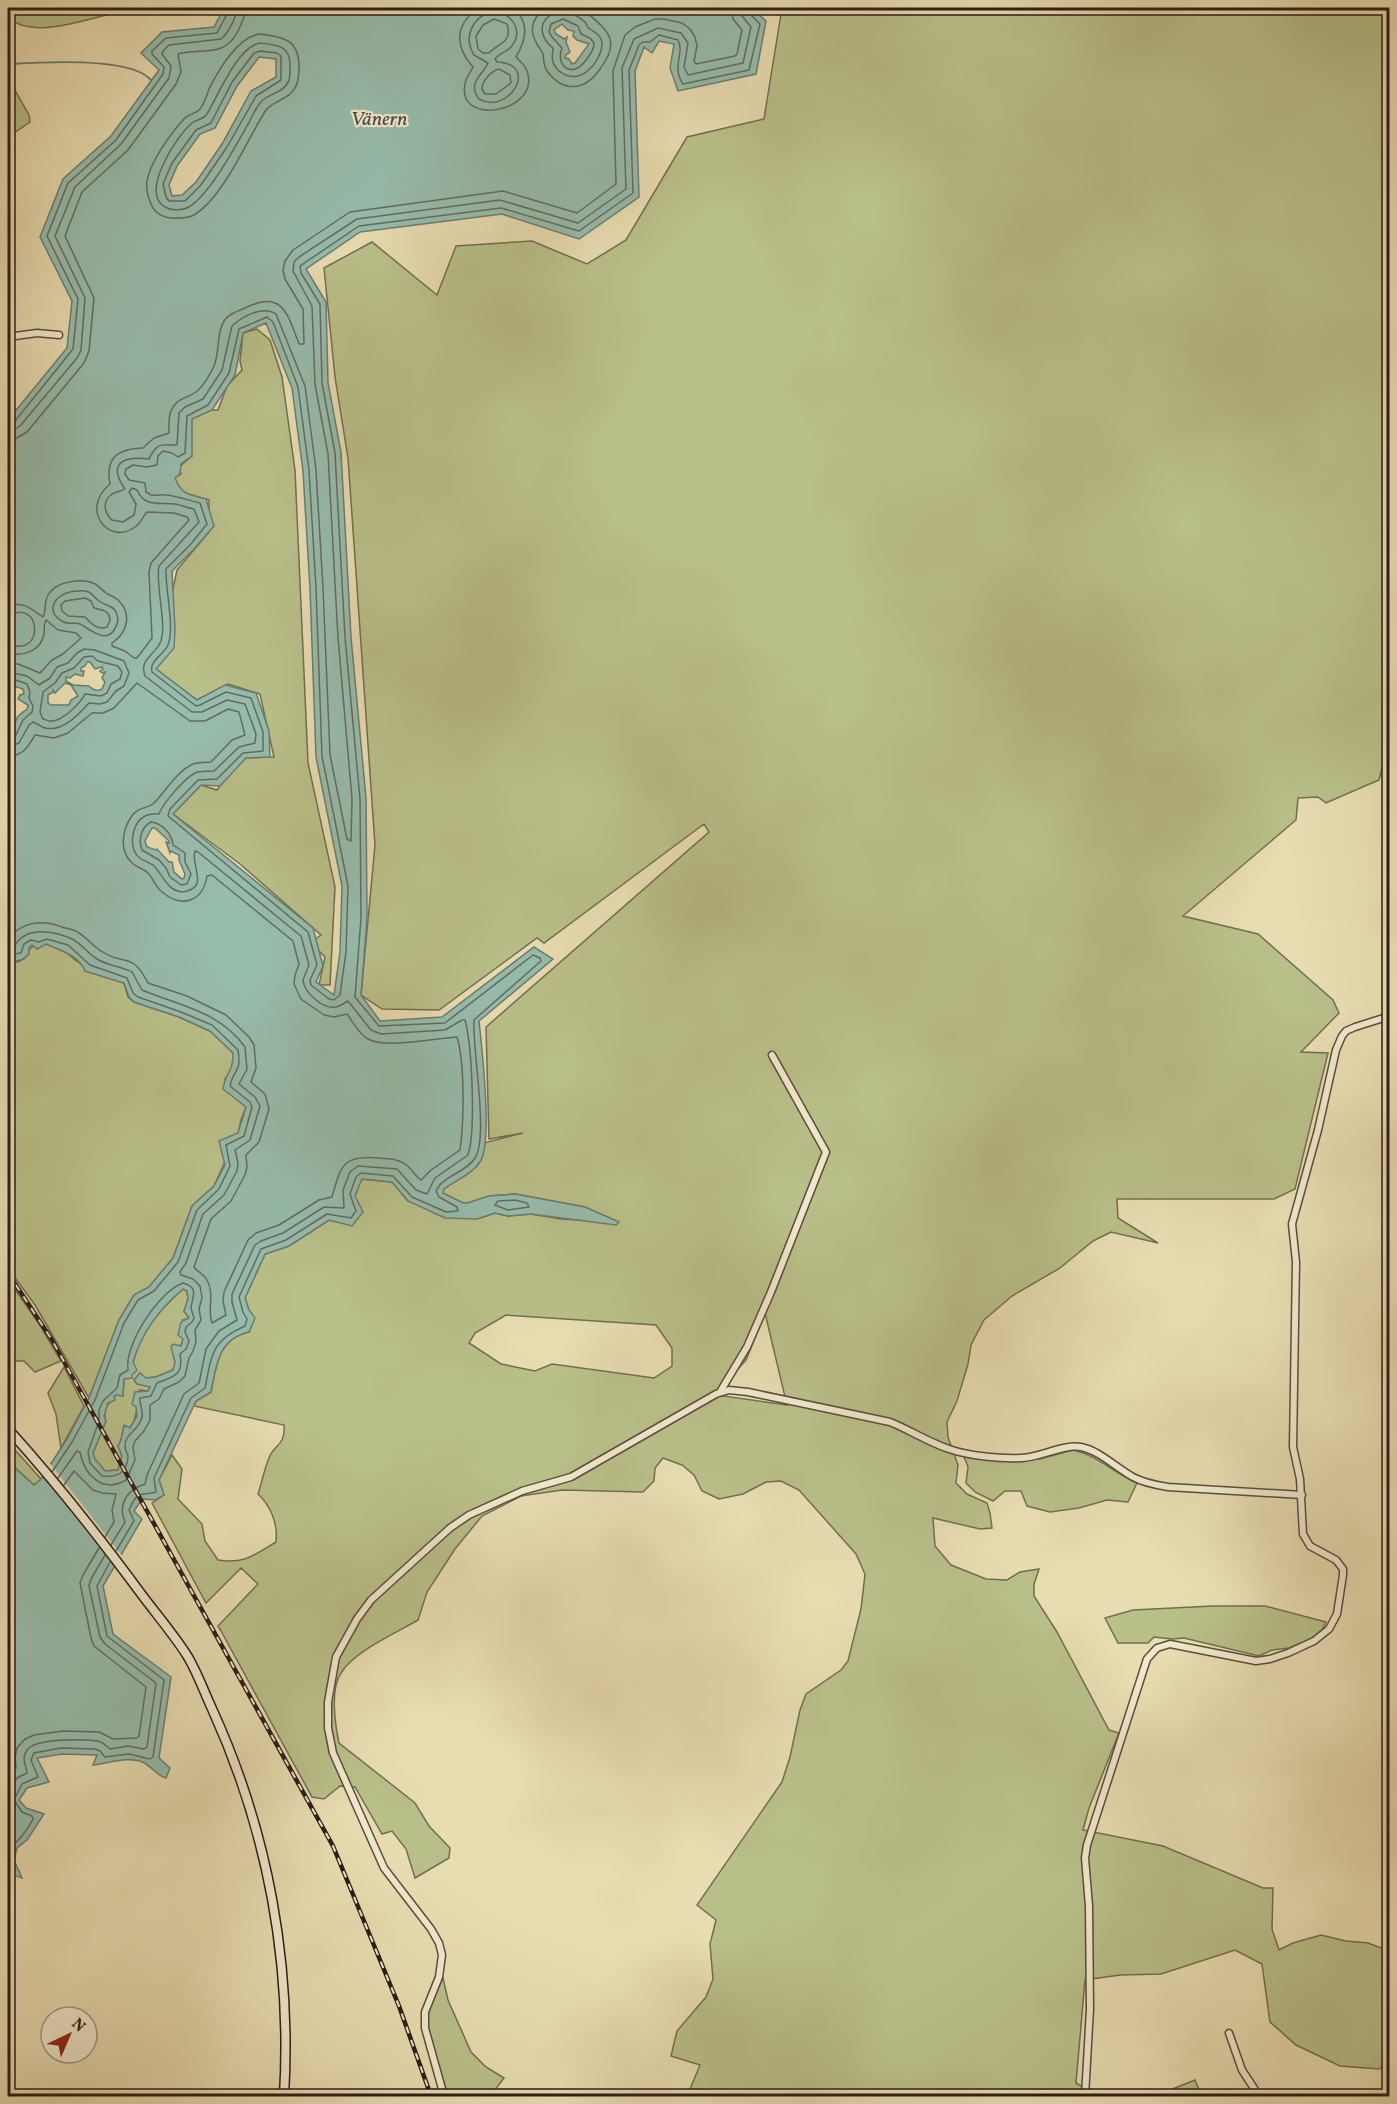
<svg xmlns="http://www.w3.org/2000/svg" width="1397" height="2104" font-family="Vollkorn,serif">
	<rect width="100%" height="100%" fill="#e8dcb1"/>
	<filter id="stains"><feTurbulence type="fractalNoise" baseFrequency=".00333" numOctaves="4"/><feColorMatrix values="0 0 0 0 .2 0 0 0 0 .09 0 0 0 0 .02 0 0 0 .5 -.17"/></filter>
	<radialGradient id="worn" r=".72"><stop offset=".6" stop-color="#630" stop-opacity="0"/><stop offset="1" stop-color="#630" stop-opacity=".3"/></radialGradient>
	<!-- green -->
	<g fill="#b9bf89" stroke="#726e50" stroke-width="1.5" fill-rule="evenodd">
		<path d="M8,8H115L107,15C80,21 30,39 8,17Z"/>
		<path d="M805,8H1389V741L1379,780L1326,803L1318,797L1298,798L1296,820L1183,916L1258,934L1333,1000L1339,1013L1301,1052L1328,1053L1295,1189L1274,1199H1117L1118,1218L1158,1243L1111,1232L1093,1241L1060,1268L1012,1296L984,1320L971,1345L968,1364L957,1401L947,1422L948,1437L958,1465L956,1483L967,1494L987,1503L990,1513L992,1528L980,1529L933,1518L935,1546L951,1565L986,1579L1007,1580L1020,1572L1039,1569L1034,1584V1596L1057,1632L1109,1730L1119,1733L1089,1808L1083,1830L1163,1846L1263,1888H1273L1272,1929L1279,1950L1293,1943L1321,1935L1346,1941L1368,1943L1389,1951V2062L1379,2069L1340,2066L1296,2045L1270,2022L1262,1964L1235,1950L1161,1974L1120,1975L1085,1980L1076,2083L1099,2096H679L690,2089L700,2065L671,2056L677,2031L706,1997L713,1979L710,1944L716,1920L697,1905L782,1782L790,1757L800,1710L806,1694L841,1670L848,1661L861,1609L865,1574L856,1554L799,1490L781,1481L766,1482L743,1494L719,1499L702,1491L694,1475L682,1465L663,1458L655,1468L654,1481L643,1492L562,1490L521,1496L482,1516L455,1549L427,1592L418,1620C396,1633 354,1651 341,1673C330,1689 335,1724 339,1743L415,1803L429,1826L450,1848L449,1858L415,1878L406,1849L392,1831L382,1834L355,1787L340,1786L324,1799L312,1797L221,1631L218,1626L258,1584L241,1568L206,1603L152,1503L164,1495L159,1480L172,1455L182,1469L178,1499L202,1524L205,1541L218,1560C245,1564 254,1555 276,1542C278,1524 271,1506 258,1494C262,1482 264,1470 269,1458C273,1445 286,1446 284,1425L194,1406L196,1401L211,1392C216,1365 218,1339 249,1332L254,1318L249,1310L245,1298L265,1254L289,1246L329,1220L340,1222L355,1196L361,1179L392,1182L408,1201L477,1219L495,1213L508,1216L531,1214L561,1219L618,1222L585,1207L515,1194L489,1196L468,1203H463L444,1194L442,1191C453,1179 477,1174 482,1157C484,1153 483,1148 484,1143L523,1133L489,1139L486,1027L709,832L704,824L544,943L537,938L439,1010L382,1009L361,995L375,845L348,458L335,377L324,268L372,242L437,295L456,246L532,241L587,264L626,240L687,137L764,119L781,14ZM765,1313L787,1405L723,1396L728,1380L746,1360ZM506,1315L656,1325L672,1348V1366L654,1378L552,1364L535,1371L501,1364L469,1343L475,1333Z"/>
		<polygon points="8,78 29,115 30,122 8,137"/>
		<polygon points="257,329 270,340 282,377 295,470 308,763 335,887 330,985 319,985 325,957 319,951 314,940 321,935 240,864 173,814 201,785 217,790 240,758 274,757 260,694 228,684 197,700 156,669 177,570 209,532 209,500 184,493 180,490 174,478 181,474 178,468 192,456 186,431 196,410 218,410 227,386 242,370 240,361 243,333"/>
		<path d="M46,944L65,951L75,960L83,965L85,971L124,983L128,997L134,1002L179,1017L210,1031L233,1053L234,1066L225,1079L246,1107L241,1120L238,1133L214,1186L192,1206L173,1258L149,1287L134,1295L119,1320L89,1398L35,1305L8,1268V961L18,962L25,958C29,946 33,945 46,944Z"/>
		<polygon points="8,1279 41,1327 61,1361 35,1372 24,1361 8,1361"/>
		<path d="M183,1289L187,1291L188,1299L184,1311L189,1318L183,1320V1339L173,1370L156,1377L145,1378L140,1373L134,1380L137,1384L151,1386L148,1391L139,1390C137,1404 138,1417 130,1428L124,1426L121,1440L118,1446L122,1456L118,1470L105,1471L94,1459L93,1453L106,1421C102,1410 109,1402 116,1395L123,1396L124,1378L131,1375C135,1338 156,1313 183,1289Z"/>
		<polygon points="64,1367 84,1406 61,1448 56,1414 48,1393"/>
		<polygon points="8,1442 41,1479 34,1485 14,1467 8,1465"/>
		<path d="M1073,1450C1097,1455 1115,1474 1137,1483L1128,1502L1107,1500L1079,1508L1050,1512L1027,1506L1021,1491H1005L993,1501L975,1492L966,1483L968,1467L963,1454L1023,1460L1040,1459Z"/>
		<polygon points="1213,1606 1265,1606 1326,1622 1321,1632 1311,1639 1289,1648 1272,1650 1259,1656 1184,1638 1172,1639 1154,1637 1148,1643 1118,1643 1105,1618 1133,1610"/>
		<path d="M443,1978L448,2000L471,2052L486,2067L504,2078L494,2091L497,2096H447C438,2067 421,2030 431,1999C434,1992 439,1985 443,1978Z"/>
		<polygon points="1195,2080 1202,2096 1155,2096"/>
	</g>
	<!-- water -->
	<path fill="#97bcac" stroke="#6c7c70" stroke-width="1.5" fill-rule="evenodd" d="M224,8H751L766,21L756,74L678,91L670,68L674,44L659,41L652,53L644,47L635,71L639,197L579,239L502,214L360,232L306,269L326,302L328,383L341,452L351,637L366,798L367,918L361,995L380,1021L442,1017L534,947L553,959L479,1021C482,1048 492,1140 481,1160C473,1174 456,1180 444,1189L443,1193L463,1203H468L489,1196L515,1194L585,1207L619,1222L616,1225L531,1214L508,1216L495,1213L477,1219L445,1218L408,1201L392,1182L362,1179L355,1196L363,1212L352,1226L329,1220L289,1246L265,1254L245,1298L249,1310L255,1318L249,1332C218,1339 216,1366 211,1392L196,1401L159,1480L164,1495L155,1500L142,1499L134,1511L142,1519L103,1586L113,1634L171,1677L159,1758L170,1768L166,1778C156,1775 154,1769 146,1764C132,1755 109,1763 93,1765L97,1755L62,1754L37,1758L49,1782L27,1788L19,1800L26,1808L44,1814L27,1840L17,1848L14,1860L22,1878L8,1873V1465L14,1467L34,1485L41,1479L67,1439L89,1398L119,1320L134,1295L149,1287L173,1258L192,1206L214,1186L225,1165L219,1141L238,1133L246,1107L223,1089C225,1073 234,1071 233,1053L210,1031L179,1017L134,1002L129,997L124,983L85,971C79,955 61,951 46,944L37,949L32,945L29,948V954C22,962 17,961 8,961V739L18,716L27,709L28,705L18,699L20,695L24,694L23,689L11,685L8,686V420L67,348L72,301L40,237L63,179L111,136L159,70L141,53L162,32L214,27ZM562,24L568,30L574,31L573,36L577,40L589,44L575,63L572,64L569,59L565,58L566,55L570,52L566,42L567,37L564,39L556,34L554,30ZM259,57L276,59V77L251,91L222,144L196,182L182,195L172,196L169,185L177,166L200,134L215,128L237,86ZM266,323L292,388L303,471L310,589L316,757L342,886L340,952L334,995L316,982L323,966L313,928L173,814L201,785L220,786L246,758L270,757L269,731L256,693L225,685L197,700L156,669L174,648L175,630L172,571L194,549L214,526L206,499C188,494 182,495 175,478L180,474L181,464L192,456V419L212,410L235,375L243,333ZM87,662H90L95,669L102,667L103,669L100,671L102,673L105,672L102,678L105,682L102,689C97,692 93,690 89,686L73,685L66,681V677L70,678L75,674L83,676L84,671H81V668L85,666ZM65,683L71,685L78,696L71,700L69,705H51L48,703V695L53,692V690L55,693ZM152,828H155L169,841V843L166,842L170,853L171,851L179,855V860L185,874L184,878L182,879L174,872L172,862H169L157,849L156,850L147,847L145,841ZM183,1289L187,1291L188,1299L184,1311L189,1318L181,1322L178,1335L183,1339L181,1346L173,1344L171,1347L175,1362L173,1370L156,1377L146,1378L140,1373L134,1380L137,1384L150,1387L148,1391L135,1392L132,1404L136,1407L137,1416L130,1428L124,1425L121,1440L118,1446L122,1456L118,1470L105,1471L95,1459L93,1453L106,1421L104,1416L108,1403L115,1400L114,1397L116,1395L123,1396L124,1379L132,1378V1375L137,1370L133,1362C142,1332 159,1309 183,1289Z"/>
	<!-- pier -->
	<polygon fill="#e8dcb1" points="49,1462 123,1557 116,1569 41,1473"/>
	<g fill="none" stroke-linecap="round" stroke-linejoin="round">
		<!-- shore -->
		<g stroke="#616c61" stroke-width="1.5">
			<path d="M478,8C455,25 454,46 473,67C471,71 468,75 466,80C451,128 542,114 527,71C525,65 520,61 516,57C526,40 531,21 512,8"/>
			<path d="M547,8C534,15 528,28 536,42C537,46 542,50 543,54C544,60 543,65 547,71C564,94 586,90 600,69C606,60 613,51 610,39C608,29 588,13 579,8"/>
			<path d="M492,11C511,11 526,32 510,48C505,53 499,53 495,59L497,62C541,64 508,116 479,99C467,83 482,76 488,63L474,55C463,37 472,18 492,11Z"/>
			<path d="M564,11C571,13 580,17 585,22C589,27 585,26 590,29C594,32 598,33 601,39C607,53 582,92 558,70C551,63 552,57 553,48C535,34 540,13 564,11Z"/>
			<path d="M494,19L507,24C513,42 499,43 489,53H483L478,49L476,36L483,25Z"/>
			<path d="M563,19L578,26L581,34L590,38L594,43C594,51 590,54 586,60C573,79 555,67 562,48L552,37L549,32L551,24Z"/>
			<path d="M260,34C287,37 300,41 299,71C298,79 298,86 292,92C285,100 272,102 266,110C247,139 224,197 194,215C189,218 182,218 176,218C165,219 155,214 151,204C148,197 146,188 147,181C150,162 171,133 184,119C188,114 195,114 199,110C204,105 207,95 209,89C218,71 238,36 260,34Z"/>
			<path d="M260,43C277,45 291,45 290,67C290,71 290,76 289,80C285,93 268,93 261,102C255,108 252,118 247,126C235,147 210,194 189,207C184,210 173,211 167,208C137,196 177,135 192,123C197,119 203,120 207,114C218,96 237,47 260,43Z"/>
			<polygon points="260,51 277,53 281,56 281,80 256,96 227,147 201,185 185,201 169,201 166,197 163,184 172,163 196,130 211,123 232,82 254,53"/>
			<path d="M499,69L510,75L511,83L496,94H485L482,89C482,81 491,71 499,69Z"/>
			<path d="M267,317L273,322L298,387L309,470L316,588L322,756L348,886L346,952L340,995L334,1000L329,999L311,985L310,980L317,965L308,932L168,816L170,809L198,780L217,779L243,753L263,751V732L251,698L226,692L200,705L196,706L152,672C149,660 164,655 168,645C175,627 165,589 166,569L190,545L207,524L200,503C188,500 177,496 166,495C161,494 156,496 151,495L146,492L145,483L129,480L125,474L126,469L133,465L147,467L157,465L158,456L163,451L172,453L178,457L185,453L187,416L208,405L229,373L239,329Z"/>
			<polyline points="8,423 15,421 73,349 78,299 47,236 68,183 116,140 163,74 164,67 152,54 152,51 166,38 217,33 228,12 229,8"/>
			<path d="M8,430H14L20,426L77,358L81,350L85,298L55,236L75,187L121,144L169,78L171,66L162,54L163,51L169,45L221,39C229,32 236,18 237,8"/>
			<path d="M8,439L17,438L27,432L84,363L89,351L94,298L65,236L82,192L128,150L176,84L181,72L178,54C202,47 224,59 238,31C242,23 245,16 246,8"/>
			<path d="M78,591C92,590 90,594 99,601C109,608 116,604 118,620C112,646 95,634 82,625C76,621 69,625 64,622C42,612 56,591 78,591Z"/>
			<path d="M85,598L91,601L94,608C102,610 109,610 110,620L107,627C98,631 90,623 85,617L68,616L62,611L61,605L65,601Z"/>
			<path d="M8,606C24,601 31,609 43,617C47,609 43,599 51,591C60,581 83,578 95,584C99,586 102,590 106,593C110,596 114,596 118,600C133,614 127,633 112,643V646L125,651L134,658H137L152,638L149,572L151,563L189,520L187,517L174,513L147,512C143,516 141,523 135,527C109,546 79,510 110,484C105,458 117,449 143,448L154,438L169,433C169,426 168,418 171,411C176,398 186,399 196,392C202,388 211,373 214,366C220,352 216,334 224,321C229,313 239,311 247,307C283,290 288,315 299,344H304L303,309L285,279L283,270L285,261L293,250L350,212L503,191L577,213L616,184L613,71L625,35L635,27L655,19H664L682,23L690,29L695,37L697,46L694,61L696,64L735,56L737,54L742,30L733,19L731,8"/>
			<path d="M8,616C43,597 44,661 8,643"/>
			<path d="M8,653C23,657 41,651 44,634C45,628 43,625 46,620L58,630L76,633L81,638L63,654L52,660L40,673L18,664L8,663"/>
			<path d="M84,657L92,656L98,661L118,666L122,672L120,679L111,684L107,693L101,696L85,694C81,703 63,720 53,721C50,722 46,720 43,719L40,712L43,692L55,683L62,673L74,668Z"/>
			<path d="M8,672L27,676L39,685L50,678L57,667L68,663L77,653L84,649L95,650L124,661L129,673L124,686L116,691L107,702L100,704L89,703C78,715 63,732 45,728C40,727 37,723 33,722L29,725L19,743L8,747"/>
			<polyline points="8,680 13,679 27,684 30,692 29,698 33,706 32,712 23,720 15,737 8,740"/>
			<path d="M8,756C23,756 28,747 35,735L54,738L68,733L92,713H103L114,708L137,683L190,721H205L228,709L239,712L245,735L232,740L211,762C205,763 198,762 193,764C177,771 166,791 154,803C148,809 138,806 131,817C122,831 119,851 132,863C137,868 143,868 148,873C153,878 155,886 161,891C181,909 203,902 207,876L212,875L293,941L299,964L295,975L294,984L301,999L324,1015L334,1017L347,1014C353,1022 359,1034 368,1039C384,1049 439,1038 457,1037C465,1063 464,1122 460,1150L431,1170L421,1180C415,1176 411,1168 405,1164C397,1158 387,1159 378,1158C342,1155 341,1166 332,1197L319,1200L279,1225L256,1233L248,1240L224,1292L223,1301L226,1315L212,1323C207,1310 215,1294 207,1280C204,1274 197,1272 194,1267L211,1219L231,1201L245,1175L247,1167L246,1155L259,1142L269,1109L265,1094L251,1082L256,1068L254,1045L249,1037L226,1015L187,996L148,983C131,950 125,967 101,951C93,946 87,938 79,933C74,929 68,929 62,927C42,919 21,922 8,939"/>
			<path d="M151,822C162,823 172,834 173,845L185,853V862L191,874L187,884L181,885L170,877L166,868L159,860L142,850C138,840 141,827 151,822Z"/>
			<path d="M8,948L14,947C25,926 52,930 72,939C81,943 88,954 97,959C108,966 121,966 132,972L142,990C180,1006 219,1011 245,1047L247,1069L239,1084L255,1097L260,1106L250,1140L235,1150L238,1163L237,1171L224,1195L203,1214L186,1263L180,1272L181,1275L193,1279L200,1286L202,1298L199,1309L201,1320L195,1330L196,1342L193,1351L189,1358L185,1376L179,1382L164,1389L159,1399L150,1405V1420L144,1431L135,1441L133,1447L135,1460L126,1480C103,1494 84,1475 80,1452L77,1451L58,1478"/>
			<path d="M8,955L21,953L24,944L31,940L39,942L47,939L68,945L90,965L127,978L133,993L138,997L181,1012L212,1025L238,1050C242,1073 233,1069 230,1086L250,1102L252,1107L244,1136L226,1145L230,1166L219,1189L197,1210L178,1262L154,1291L138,1300L124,1323L95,1400L72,1442L52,1472"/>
			<polygon points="515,1200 527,1203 529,1207 508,1210 495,1205 498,1201"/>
			<path d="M183,1283C200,1288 192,1296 191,1308C191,1309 194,1317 194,1318L192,1322L186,1327L185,1332L189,1341L186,1349L180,1354C184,1376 174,1376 157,1383L151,1396L140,1398C139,1405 145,1412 141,1420C137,1431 124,1435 125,1447C125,1451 128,1453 128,1457C127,1473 117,1478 102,1476L90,1463L88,1452L99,1421V1410L103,1401L117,1388L120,1375L128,1370C124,1345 159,1291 183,1283Z"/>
			<polyline points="64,1485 74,1471 93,1490 102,1493 116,1494 112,1510 114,1522 105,1537"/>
			<path d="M111,1545L125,1522C117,1504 128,1489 145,1484L147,1475L184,1394L199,1383L206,1349L219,1331L237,1320L232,1302V1294L255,1245L261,1241L283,1233L324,1207L344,1208L343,1190L350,1172L358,1166L397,1169L416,1190L427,1194L435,1178L468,1155C476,1130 472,1046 465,1020H462L445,1030L381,1034L371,1030L348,1001C344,1003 340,1007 335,1007C322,1009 304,992 303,980L309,965L301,936L198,852L195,851C190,866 211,888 182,892C167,890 164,877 155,867C149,861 140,861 136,854C129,843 133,822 145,816C150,813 155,814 159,814C163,803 184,779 195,773C201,770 208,772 214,771L239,747L255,743L256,734L245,704L227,700L202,712H192L145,676C139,659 154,656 160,643C168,627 155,586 159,566L199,522L194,509C188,508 181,505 175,504C159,502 145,508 137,490L132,488L129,492L136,504L134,515L123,522L112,520C104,513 102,501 112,494C117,491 122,491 125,489C107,463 123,456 149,459C157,442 161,445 177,445L179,413L185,407L203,399L222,370L232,326C243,316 263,305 276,314L305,386L316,470L323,588L330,755L347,839L351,841L352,799L338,638L328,454L315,384L312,306L293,271L294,262L299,257L357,219L500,200L578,223L626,189L622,68L634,39L658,28L681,33L688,43L684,67L688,75L743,63L751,27L742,16L740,8"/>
			<path d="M116,1551L134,1521L129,1510C139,1488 139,1497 156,1492L154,1478L191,1398L205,1388C212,1354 211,1341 245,1326L247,1319L243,1312L239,1297L261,1249L286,1240L327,1214L351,1218L356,1211L350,1194L356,1177L361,1173L393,1176L412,1197L446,1212L458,1211L457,1207L439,1197L436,1191C443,1175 466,1173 475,1158C489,1136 472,1049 474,1020L541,961L540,958L533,955L445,1023L379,1026L355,997L361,918L360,799L345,637L335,453L322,383L320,304L301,273L300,266L359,226L501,208L579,231L633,193L629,70L639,45L643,42H650L659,35L678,40C685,53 671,67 683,84L749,70L760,24L749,13L748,8"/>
			<polyline points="8,1776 16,1768 15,1757 17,1748 25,1739 34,1735 63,1731 99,1732 113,1739 137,1738 139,1736 146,1687 94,1646 91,1638 80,1583 83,1575 99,1548"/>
			<path d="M8,1793L17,1778L27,1773C26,1765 21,1758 27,1750C35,1738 84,1739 98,1741C103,1742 106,1746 110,1749L128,1746L144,1749L147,1747L156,1683L105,1644L100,1637L89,1586L91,1579L105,1555"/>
			<path d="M8,1868L10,1866C6,1850 13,1846 22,1836C26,1831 30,1825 33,1819L32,1816L22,1812L14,1800L22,1784L38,1777L31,1760L34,1753L61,1748L95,1749L100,1751L105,1757L129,1754L150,1759L153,1757L164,1680L107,1636L97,1586L110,1562"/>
		</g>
		<!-- stream -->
		<path stroke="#6c7c70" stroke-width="2" d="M12,64C43,62 131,57 151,80"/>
		<defs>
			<g id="street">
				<polyline points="8,337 37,333 59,335"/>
				<polyline points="720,1392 747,1347 771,1292 826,1152 772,1055"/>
				<polyline points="1229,2033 1242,2070 1259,2096"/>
				<path d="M444,2096L425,2028V2012L439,1977L442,1955L439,1943L431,1929L384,1868L333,1753L328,1728V1702L336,1657L357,1619L371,1600L450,1528L469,1515L522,1491L571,1477L716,1394L729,1390L748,1392L890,1422C910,1430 928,1442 949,1449C969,1456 1001,1459 1022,1458C1041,1457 1063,1444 1081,1447C1100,1451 1115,1467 1133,1477C1144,1483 1155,1485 1168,1487L1302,1495"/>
				<polyline points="1085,2096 1090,2009 1089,1906 1085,1858 1087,1845 1147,1659 1157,1648 1170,1644 1256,1661 1270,1659 1288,1653 1314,1641 1329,1629 1337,1614 1343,1575 1343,1569 1336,1560 1310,1546 1303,1534 1300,1479 1293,1447 1296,1262 1292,1224 1318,1130 1336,1050 1342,1036 1346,1031 1355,1027 1390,1016"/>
			</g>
			<path id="secondary" d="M8,1429C55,1481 100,1538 142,1595C157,1615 175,1636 188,1657C198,1674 205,1694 213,1711C268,1832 292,1964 284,2096"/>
		</defs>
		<!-- street casing -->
		<use href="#street" stroke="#5a4d3d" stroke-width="9"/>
		<!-- secondary casing -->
		<use href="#secondary" stroke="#2b1d16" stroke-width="11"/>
		<!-- street -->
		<use href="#street" stroke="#f0e8cc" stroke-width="6"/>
		<!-- secondary -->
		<use href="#secondary" stroke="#f0e8cc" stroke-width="8"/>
		<defs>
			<polyline id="rail" points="8,1273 52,1340 333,1846 399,2006 431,2096"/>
		</defs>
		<!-- rail casing -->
		<use href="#rail" stroke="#2b1d16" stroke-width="4.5"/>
		<!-- rail -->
		<use href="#rail" stroke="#f0e8cc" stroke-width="2" stroke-dasharray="7" stroke-linecap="butt"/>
	</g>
	<g text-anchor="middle" stroke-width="4.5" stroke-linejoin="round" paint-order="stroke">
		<!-- water labels -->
		<g font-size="20" font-style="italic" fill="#4b4d43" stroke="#f0e8cc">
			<text x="379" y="125">Vänern</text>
		</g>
	</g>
	<!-- margin -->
	<rect width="1397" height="2104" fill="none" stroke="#e8dcb1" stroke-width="30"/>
	<rect x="9" y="9" width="1379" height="2086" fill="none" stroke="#2b1d16" stroke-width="3"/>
	<rect x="15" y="15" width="1367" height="2074" fill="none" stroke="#2b1d16" stroke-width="1.5"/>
	<!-- north arrow -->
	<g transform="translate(69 2035) rotate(44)"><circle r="28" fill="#f0e8cc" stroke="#a19783" stroke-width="1.5"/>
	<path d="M0-4.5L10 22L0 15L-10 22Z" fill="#8f2418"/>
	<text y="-9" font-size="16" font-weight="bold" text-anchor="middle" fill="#2b1d16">N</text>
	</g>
	<rect width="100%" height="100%" filter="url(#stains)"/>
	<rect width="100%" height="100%" fill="url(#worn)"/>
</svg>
